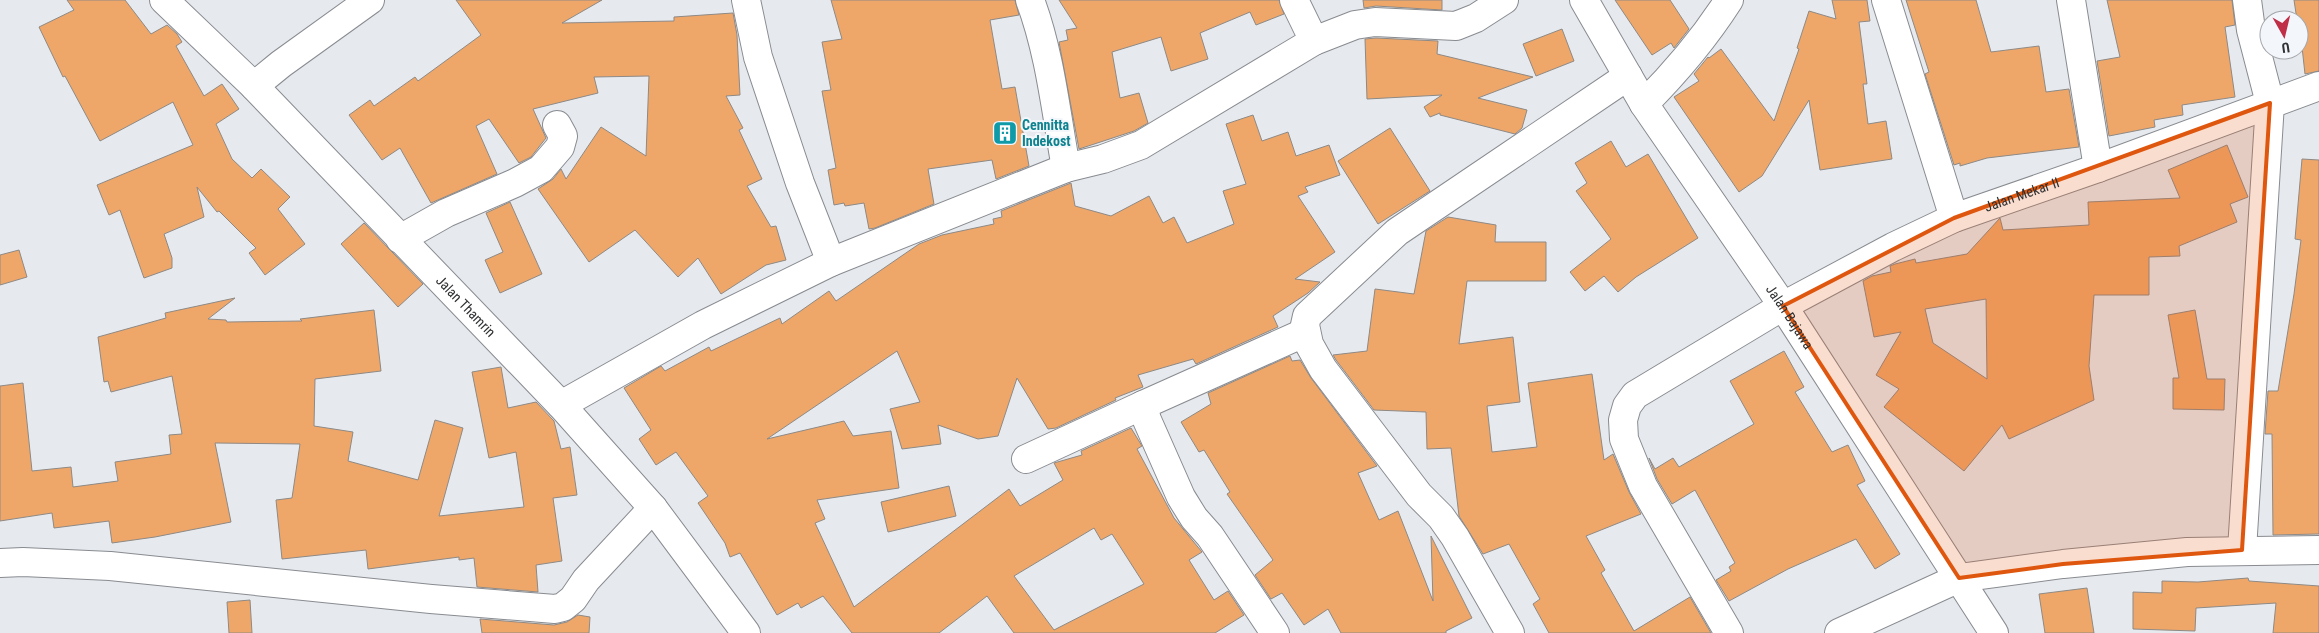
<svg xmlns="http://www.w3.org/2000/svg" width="2319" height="633" font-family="'Roboto Condensed',sans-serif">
	<rect width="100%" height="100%" fill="#e6eaef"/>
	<!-- building -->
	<g fill="#efa769" stroke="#8e8985" fill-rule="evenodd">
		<polygon points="67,0 125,0 151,34 167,25 177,34 182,42 176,46 204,96 222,84 239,109 216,124 232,159 252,178 261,169 290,197 278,209 305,244 265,275 249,253 256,248 219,211 217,212 197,187 204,217 164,234 172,258 172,268 144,278 120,210 109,215 97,185 193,145 173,102 100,141 65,76 63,77 39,27 74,10"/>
		<polygon points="456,0 602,0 562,23 674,21 674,17 733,13 737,35 740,95 726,96 743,128 739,130 762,179 747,186 771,227 776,226 786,260 766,265 721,294 698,258 678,277 635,230 589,262 538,189 553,179 561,169 566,179 601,127 646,156 649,76 594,77 598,93 533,109 546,138 531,157 519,163 489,119 476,126 497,174 431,203 400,148 382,160 349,115 370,100 374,106 415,77 418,81 481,35"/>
		<polygon points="831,0 1015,0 1019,15 990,20 1002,89 1015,87 1029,166 996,179 992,160 928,169 934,204 875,228 869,229 864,203 845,206 844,203 834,205 828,170 836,168 822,91 831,90 822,42 842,39"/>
		<polygon points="1059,0 1279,0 1284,14 1256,25 1250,12 1200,33 1208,59 1171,71 1161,37 1112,52 1120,98 1139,93 1148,123 1134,131 1079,149 1059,42 1068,40 1066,30 1077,28"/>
		<polygon points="1363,0 1442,0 1442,10 1376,6 1364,8"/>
		<polygon points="1615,0 1670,0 1689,29 1674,48 1671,43 1652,55"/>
		<polygon points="1832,0 1867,0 1870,21 1859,22 1867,84 1863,84 1868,124 1886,121 1892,159 1820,170 1809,100 1762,176 1739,192 1674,97 1699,81 1694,74 1708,57 1709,58 1721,49 1774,121 1799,49 1797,48 1809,11 1836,19"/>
		<polygon points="1906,0 1976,0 1991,52 2039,46 2046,92 2069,89 2079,147 1987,158 1960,166 1960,163 1954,165 1925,74 1929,72"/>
		<polygon points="2107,0 2232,0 2235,25 2225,27 2235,97 2182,105 2183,115 2154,120 2155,127 2109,136 2097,61 2120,57"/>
		<polygon points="2294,0 2319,0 2319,71 2305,74 2299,20 2297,20"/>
		<polygon points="1562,29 1574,61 1536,76 1523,44"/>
		<polygon points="1376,38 1438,41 1437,54 1533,77 1478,98 1527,110 1522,128 1515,134 1440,115 1440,113 1430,117 1424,107 1442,95 1367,99 1365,39"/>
		<path d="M1253,115L1262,141L1288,132L1296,156L1329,145L1340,175L1305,187L1308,192L1298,196L1335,252L1295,279L1320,282L1308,293L1273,316L1278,327L1196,364L1193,359L1138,375L1143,387L1115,398L1116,400L1056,428L1048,429L1017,378L998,436L978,439L938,425L941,444L902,449L890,409L920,402L897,351L767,439L844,421L853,436L891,431L899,488L817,500L825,519L815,523L854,607L1009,489L1020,506L1063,480L1054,463L1082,455L1081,451L1131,428L1142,446L1137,449L1174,518L1202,552L1189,560L1214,600L1228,591L1244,615L1215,633H1014L987,596L939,633H852L823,596L801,608L798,603L777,615L740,553L730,557L725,543L698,503L708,496L676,452L656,465L639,439L651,430L624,388L661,366L665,371L709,347L711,351L780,318L782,324L829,291L836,301L919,244L942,235L994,224L993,219L1002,217L1001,211L1071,183L1075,206L1111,216L1149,196L1163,223L1174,217L1187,243L1234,224L1223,191L1246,184L1226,124ZM1094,528L1101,540L1112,534L1144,584L1054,630L1014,576Z"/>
		<polygon points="1390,128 1430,191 1378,224 1338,161"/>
		<polygon points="1611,141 1626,167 1648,154 1698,238 1636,277 1618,292 1604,276 1585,291 1570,272 1611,239 1576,191 1587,183 1575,163"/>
		<path d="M2227,145L2248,197L2230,204L2237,222L2179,246L2180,256L2149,257V295H2094L2089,366L2094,400L2009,439L2002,425L1964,471L1884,407L1899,389L1876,375L1901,332L1874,337L1863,281L1872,276L1891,272L1890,266L1895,264L1915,259L1916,263L1967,254L2000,218L2003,230L2089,225L2088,202L2180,198L2168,170ZM1986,299L1987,379L1933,343L1925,309Z"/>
		<polygon points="2302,159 2319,160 2319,534 2273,535 2272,434 2265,434 2268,391 2278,391 2294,294 2301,240 2295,239"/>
		<polygon points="510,202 542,274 500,293 485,260 503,252 486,213"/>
		<polygon points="1448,217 1496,225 1495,242 1546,242 1546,281 1467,281 1459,344 1513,337 1520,402 1487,406 1492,452 1537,447 1528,383 1592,374 1604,460 1613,454 1629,492 1641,514 1586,536 1605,570 1601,573 1634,631 1690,597 1711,633 1549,633 1533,604 1540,599 1509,544 1483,554 1459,516 1451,448 1427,449 1426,412 1374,410 1336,360 1333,355 1367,351 1375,289 1414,294 1426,231"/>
		<polygon points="364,223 423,284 398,307 341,244"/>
		<polygon points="19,250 27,277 0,285 0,255"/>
		<polygon points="235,298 208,319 226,320 227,322 302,321 300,319 374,310 381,371 315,379 314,426 353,432 348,461 418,480 435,420 463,428 439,516 524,507 516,452 489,458 472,372 501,367 508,408 536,402 554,421 561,449 570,447 577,495 553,498 562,561 536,565 538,592 477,587 474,558 459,560 459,557 368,569 366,550 282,559 276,500 292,498 300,444 215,443 231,522 155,537 112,543 109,521 54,528 52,513 0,521 0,386 23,383 32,471 71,467 73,487 118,481 115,462 171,454 169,435 182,434 172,376 111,392 108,381 104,382 98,337 166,318 165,313"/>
		<polygon points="2195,310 2207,379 2225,379 2224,410 2173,409 2173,378 2179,378 2168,315"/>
		<polygon points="1784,351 1804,387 1795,392 1832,452 1848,445 1865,481 1857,485 1900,554 1875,569 1856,539 1788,569 1729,601 1716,580 1731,571 1729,567 1735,563 1695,490 1672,504 1657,479 1649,458 1655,469 1673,458 1679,467 1754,424 1730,381"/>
		<polygon points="1290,356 1292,361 1300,360 1311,378 1377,466 1358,473 1379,520 1398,511 1433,601 1431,536 1472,618 1446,631 1446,633 1341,633 1328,609 1304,625 1282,593 1271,599 1255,575 1273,560 1227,494 1230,492 1204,450 1199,452 1181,422 1211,404 1208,393"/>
		<polygon points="949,486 956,516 888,532 881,502"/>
		<polygon points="2248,578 2249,581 2319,586 2319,633 2273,633 2276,603 2196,608 2195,631 2133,629 2133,592 2162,593 2162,581 2198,582"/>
		<polygon points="2087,588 2094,633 2045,633 2039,594"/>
		<polygon points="250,600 252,633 229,633 227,602"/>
		<polygon points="578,615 590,617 589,633 482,633 480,619 554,625 567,622"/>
	</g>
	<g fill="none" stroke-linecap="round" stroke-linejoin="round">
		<defs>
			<g id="minor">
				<polyline points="746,0 758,57 800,183 831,262"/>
				<path d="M1030,0C1050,53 1056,113 1066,168"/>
				<path id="s1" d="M1584,0L1644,104L1783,306L1994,633"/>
				<polyline points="1886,0 1954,218"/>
				<polyline points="2071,0 2098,168"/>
				<polyline points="1314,41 1355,25 1375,22 1456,26 1476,18 1504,0"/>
				<polyline points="254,86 281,64 370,0"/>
				<path d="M1644,104C1677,71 1704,39 1729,0"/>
				<polyline points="400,239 446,213 515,183 541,169 560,147 563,136 557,125"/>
				<polyline points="561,405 703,325 831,262 1066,168 1103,159 1141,145 1314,41 1294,0"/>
				<polyline points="1026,459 1143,405"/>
				<polyline points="2242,550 2270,103 2251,30 2247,0"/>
				<polyline points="0,563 23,562 110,566 431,599 555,609 563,607 573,599 586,580 653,508"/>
				<polyline points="1275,633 1210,536 1194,518 1181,497 1147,420 1143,405 1306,332"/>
				<polyline points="1510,633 1455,537 1441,517 1419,495 1323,369 1309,344 1305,325 1307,316 1397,232 1628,76"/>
				<path id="s2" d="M1729,633L1643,486L1624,439L1623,420L1627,406L1635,395L1783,306L1893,247L1954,218L2098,168L2319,86"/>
				<polyline points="1839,633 1959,578 2063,564 2187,552 2319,550"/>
			</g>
			<g id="major">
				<path id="s3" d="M164,0L254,86L561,405L653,508L746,633"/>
			</g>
		</defs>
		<!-- minor casing -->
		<use href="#minor" stroke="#888b90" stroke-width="30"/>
		<!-- major casing -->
		<use href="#major" stroke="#888b90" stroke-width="30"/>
		<!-- minor -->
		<use href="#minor" stroke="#fff" stroke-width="28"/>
		<!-- major -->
		<use href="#major" stroke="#fff" stroke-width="28"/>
	</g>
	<!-- marked area -->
	<path fill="#df570e" fill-opacity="0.2" stroke="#df570e" stroke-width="4" stroke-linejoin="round" d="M2270,103L2242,550L2063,564L1959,578L1783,306L1954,218Z"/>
	<!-- icons -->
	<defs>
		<symbol id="building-square" viewBox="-11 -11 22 22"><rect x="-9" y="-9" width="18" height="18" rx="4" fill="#0f9aa8" stroke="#f3f7fc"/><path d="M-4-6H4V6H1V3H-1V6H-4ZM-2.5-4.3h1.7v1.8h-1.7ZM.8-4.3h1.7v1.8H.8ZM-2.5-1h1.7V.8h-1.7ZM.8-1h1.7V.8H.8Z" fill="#fff"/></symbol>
	</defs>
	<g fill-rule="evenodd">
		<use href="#building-square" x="991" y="119" width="28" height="28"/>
	</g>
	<g text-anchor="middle" stroke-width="4" stroke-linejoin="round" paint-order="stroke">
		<!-- culture labels -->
		<g font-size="14" font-weight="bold" fill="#0d838f" stroke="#f3f7fc" text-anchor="start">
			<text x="1022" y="130">Cennitta<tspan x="1022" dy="16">Indekost</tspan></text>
		</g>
		<!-- street labels -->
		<g font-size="14" fill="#2f3032" stroke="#f3f7fc">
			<text dy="5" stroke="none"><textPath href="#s2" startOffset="705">Jalan Mekar II</textPath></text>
			<text dy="5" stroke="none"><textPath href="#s3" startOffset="430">Jalan Thamrin</textPath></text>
			<text dy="5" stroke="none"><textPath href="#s1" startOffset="378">Jalan Bajawa</textPath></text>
		</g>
	</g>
	<!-- north arrow -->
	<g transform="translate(2284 35) rotate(172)"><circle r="24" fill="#f3f7fc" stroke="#a5a7ab"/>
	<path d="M0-4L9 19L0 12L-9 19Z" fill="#c02f48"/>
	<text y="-8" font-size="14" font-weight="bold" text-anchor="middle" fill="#2f3032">U</text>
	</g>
</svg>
